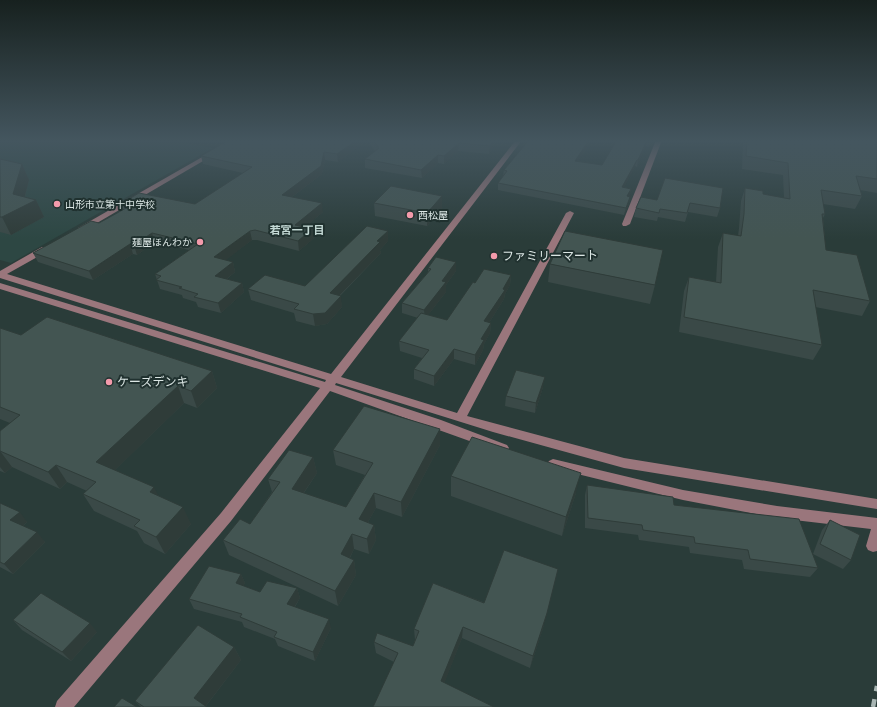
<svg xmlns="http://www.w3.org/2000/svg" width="877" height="707" font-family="'Roboto Condensed','Noto Sans JP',sans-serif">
	<rect width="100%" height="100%" fill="#2a3c39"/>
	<!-- built -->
	<polygon fill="#2d4743" points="0,140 170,140 213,148 11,263 0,260"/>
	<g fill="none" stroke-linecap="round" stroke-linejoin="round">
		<!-- minor -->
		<g fill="#9a767c" fill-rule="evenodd">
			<polygon points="232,140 239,140 85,230 82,230 78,228"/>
			<polygon points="516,140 522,140 341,377 457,413 566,213 570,211 574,213 467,416 624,458 877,499 877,509 624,468 493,432 336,383 335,385 441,420 507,445 509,448 507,451 503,453 330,391 231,521 74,707 55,707 57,701 221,513 320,388 0,289 0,283 325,382 326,380 0,278 0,271 42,247 48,247 48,251 7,274 331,374"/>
			<polygon points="656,140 662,140 630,224 626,226 623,226 622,224"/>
			<polygon points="553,459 683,490 777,506 877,518 877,551 873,552 868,550 866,546 871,529 777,518 683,500 549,467 547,464 549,461"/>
		</g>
		<!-- rail -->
		<polyline stroke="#a9b6b4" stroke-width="4.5" stroke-dasharray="8 8" stroke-linecap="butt" points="873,707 877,686"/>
	</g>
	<!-- wall -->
	<g fill="#3a4947">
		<polygon points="229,140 498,140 489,154 458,151 444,164 438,163 422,178 365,168 365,159 375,151 367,140 338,162 325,160 322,174 292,197 323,212 305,227 314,238 299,251 257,240 252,240 225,260 233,262 235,272 227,279 242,283 244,292 221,313 198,307 196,302 183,298 182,295 160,289 155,274 189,250 155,242 137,255 133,254 93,280 38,262 33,253 99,223 121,211 119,205 195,204 243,173 203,164 201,156"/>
		<polygon points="529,140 592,140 578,161 602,165 616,141 606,140 652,140 649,147 645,146 637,167 635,166 624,187 631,189 629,197 630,197 629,204 624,215 498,190 498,183 503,176 504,170"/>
		<polygon points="719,140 729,140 729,141"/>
		<polygon points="731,140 877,140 877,193 860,190 862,196 855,209 823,204 825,214 823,218 826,250 870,301 862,316 815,307 822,345 813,360 679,332 684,291 689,277 716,282 718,247 723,233 738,236 739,228 741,201 745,188 763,194 784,198 783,175 742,169 743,141"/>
		<polygon points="0,157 1,159 22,164 29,180 25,197 36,200 44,217 11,235 0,232"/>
		<polygon points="665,178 720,208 717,217 688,212 685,222 658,217 657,221 634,217 636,208 657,200"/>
		<polygon points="374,203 442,209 427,226 375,216"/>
		<polygon points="388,241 380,250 381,253 340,296 342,307 327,324 315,326 296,321 294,313 251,300 248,289 305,286"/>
		<polygon points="550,264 655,285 650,304 548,282"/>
		<polygon points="428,268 456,271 446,285 446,292 428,315 447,320 475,283 511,275 510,285 505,294 504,299 489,323 491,323 490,333 484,344 483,350 475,365 454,359 434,386 414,379 414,369 422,358 400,351 399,341 418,318 402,313 402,303 428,272"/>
		<polygon points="0,328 21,335 212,371 217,388 197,408 184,403 115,470 158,495 191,524 165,554 144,543 137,531 94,511 83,494 87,491 67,482 60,489 12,467 5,473 0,471 0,431 10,423 0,419"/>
		<polygon points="543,387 535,413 505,406 506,396"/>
		<polygon points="440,445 402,517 376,508 368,522 374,525 376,540 369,554 354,549 350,558 354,560 356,575 338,606 229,555 223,540 250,524 272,492 268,479 313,457 317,473 304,493 346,507 365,475 336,465 333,450"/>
		<polygon points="451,476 576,493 562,536 451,496"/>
		<polygon points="587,485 674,505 818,568 810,577 744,569 742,560 690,553 689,547 639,540 638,535 585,528 585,495"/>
		<polygon points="0,503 27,522 23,526 45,542 13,574 0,567"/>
		<polygon points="830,520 851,560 843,569 813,554 822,530"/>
		<polygon points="241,574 245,583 243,586 260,592 297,588 300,598 295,607 331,628 315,661 278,646 275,639 244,627 242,622 194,609 189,599"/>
		<polygon points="433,583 544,625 530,668 462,638 444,683 394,662 376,653 374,642 413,646 415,640 414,629"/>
		<polygon points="13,620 97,632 71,661 22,630"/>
		<polygon points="234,647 241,660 206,706 207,707 141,707 135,701"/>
	</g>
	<!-- shaded-wall -->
	<g fill="#2f3c39">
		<polygon points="357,140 367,140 338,162 337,154"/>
		<polygon points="494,140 498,140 489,154 490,146"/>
		<polygon points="589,140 592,140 574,167 575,161"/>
		<polygon points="647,140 645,146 637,167 638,160"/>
		<polygon points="459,143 458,151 444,164 444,156"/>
		<polygon points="324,152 325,160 322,174 284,203 282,195"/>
		<polygon points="438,155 438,163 422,178 421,170"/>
		<polygon points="637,160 635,166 621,194 622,187"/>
		<polygon points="22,164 29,180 22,207 36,200 44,217 11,235 2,217 13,194"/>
		<polygon points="631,189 630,196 625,203 627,196"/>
		<polygon points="442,196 442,209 427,226 427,213"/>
		<polygon points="630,197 629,204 624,215 626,208"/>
		<polygon points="322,203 323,212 297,234 295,225"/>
		<polygon points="312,229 314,238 299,251 298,241"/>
		<polygon points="250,231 252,240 217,267 214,257"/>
		<polygon points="388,231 388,241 380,250 381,253 331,304 330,293"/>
		<polygon points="152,233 155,242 137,255 134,245"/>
		<polygon points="130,244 133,254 93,280 89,271"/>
		<polygon points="233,262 235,272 218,286 215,276"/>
		<polygon points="456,262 456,271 446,285 446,292 425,319 424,310 442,281"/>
		<polygon points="511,275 510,285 505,294 504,299 484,331 484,321"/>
		<polygon points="242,283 244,292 221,313 218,303"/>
		<polygon points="341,296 342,307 327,324 315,326 313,314"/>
		<polygon points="491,323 490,333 484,344 483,350 475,365 475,355 481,339"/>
		<polygon points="454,349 454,359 434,386 434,376"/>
		<polygon points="212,371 217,388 197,408 191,391"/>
		<polygon points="545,377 543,387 535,413 536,403"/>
		<polygon points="178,386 184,403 106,479 96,462"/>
		<polygon points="440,429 440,445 402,517 401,502"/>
		<polygon points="0,451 12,467 5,473 0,467"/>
		<polygon points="313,457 317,473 296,504 292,489"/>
		<polygon points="56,465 67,482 60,489 48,472"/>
		<polygon points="581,473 576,493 562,536 566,517"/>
		<polygon points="154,487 163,504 150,492"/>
		<polygon points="374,493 376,508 361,534 359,519"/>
		<polygon points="183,507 191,524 165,554 156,537"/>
		<polygon points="20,512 27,522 18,530 10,520"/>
		<polygon points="374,525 376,540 369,554 367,539"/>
		<polygon points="37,532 45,542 13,574 4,564"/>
		<polygon points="352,534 354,549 344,569 341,554"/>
		<polygon points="354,560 356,575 338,606 335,591"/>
		<polygon points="558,569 544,625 530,668 533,656"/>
		<polygon points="241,574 245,583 240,593 236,583"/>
		<polygon points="297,588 300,598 290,614 287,604"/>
		<polygon points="329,619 331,628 315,661 313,652"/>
		<polygon points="90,623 97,632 71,661 62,652"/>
		<polygon points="463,627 462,638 441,692 441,681"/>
		<polygon points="234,647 241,660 205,707 194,698"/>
	</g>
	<!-- building -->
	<g fill="#435552" stroke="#2f3c39">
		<polygon points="229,140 357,140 337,154 324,152 321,166 282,195 322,203 295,225 312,229 298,241 255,230 250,231 214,257 233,262 215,276 242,283 218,303 194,297 198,294 179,288 182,287 156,280 161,276 155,274 198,244 152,233 134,245 130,244 89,271 33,253 91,221 99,223 128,207 119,205 139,193 195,204 252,167 201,156"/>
		<polygon points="373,140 494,140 490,146 459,143 444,156 438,155 421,170 365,159 379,148"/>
		<polygon points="529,140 589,140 575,161 602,165 617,140 647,140 638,160 637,160 622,187 631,189 627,196 630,197 626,208 498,183 507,171 504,170"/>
		<polygon points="747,140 877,140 877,179 856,176 862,196 821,190 825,214 822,214 826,250 857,255 870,301 813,290 822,345 684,317 689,277 721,283 723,233 741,236 744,214 745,188 763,191 763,194 790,199 788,163 746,156"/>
		<polygon points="0,159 22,164 13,194 36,200 2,217 0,217"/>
		<polygon points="665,178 723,188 720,208 690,203 687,213 660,209 659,213 636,208 641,197 657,200"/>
		<polygon points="391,186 442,196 427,213 374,203"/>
		<polygon points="367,226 388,231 377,241 380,242 330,293 341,296 325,313 313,314 294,309 299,304 248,289 265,275 305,286"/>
		<polygon points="565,231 663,250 655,285 550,264"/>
		<polygon points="436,257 456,262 442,281 446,282 424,310 402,303 431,269 428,268"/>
		<polygon points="484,269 511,275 503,289 505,290 484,321 491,323 481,339 484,340 475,355 454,349 434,376 414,369 429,350 399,341 421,313 447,320 473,282 475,283"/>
		<polygon points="47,317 212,371 191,391 178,386 96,462 154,487 150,492 183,507 156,537 134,526 140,520 83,494 96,482 56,465 48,472 0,451 0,431 20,415 0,407 0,328 21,335"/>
		<polygon points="516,370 545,377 536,403 506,396"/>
		<polygon points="364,406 440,429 401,502 374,493 359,519 374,525 367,539 352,534 341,554 354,560 335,591 223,540 240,519 250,524 280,482 268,479 289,450 313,457 292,489 346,507 373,463 333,450"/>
		<polygon points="472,437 581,473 566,517 451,476"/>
		<polygon points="587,485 673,497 674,505 799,519 818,568 750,559 748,550 695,543 694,537 643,530 642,525 588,518"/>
		<polygon points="0,503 20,512 10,520 37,532 4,564 0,562"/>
		<polygon points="830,520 860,535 851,560 820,544"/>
		<polygon points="504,550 558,569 547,613 533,656 463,627 441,681 494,707 373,707 398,653 374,642 377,633 413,646 419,631 414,629 433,583 484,603"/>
		<polygon points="209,566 241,574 236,583 260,592 267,581 297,588 287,604 329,619 313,652 274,637 277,632 240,617 242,614 189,599"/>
		<polygon points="41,593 90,623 62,652 13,620"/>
		<polygon points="198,625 234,647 194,698 207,707 144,707 135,701"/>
		<polygon points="122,698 137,707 114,707"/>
	</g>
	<!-- sky -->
	<linearGradient id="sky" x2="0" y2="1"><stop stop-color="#17211f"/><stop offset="0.59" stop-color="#44565f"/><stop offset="1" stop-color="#44565f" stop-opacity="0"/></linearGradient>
	<rect width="877" height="239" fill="url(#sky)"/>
	<!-- markers -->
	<g fill="#f39aab" stroke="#20312f" stroke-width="1.5">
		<circle cx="57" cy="204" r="4"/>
		<circle cx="410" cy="215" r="4"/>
		<circle cx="200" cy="242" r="4"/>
		<circle cx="494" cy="256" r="4"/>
		<circle cx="109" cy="382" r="4"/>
	</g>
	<g text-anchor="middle" stroke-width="4" stroke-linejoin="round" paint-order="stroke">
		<!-- far-poi labels -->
		<g font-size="10" fill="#dbe6e4" stroke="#20312f" text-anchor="start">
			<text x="65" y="208">山形市立第十中学校</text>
			<text x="418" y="219">西松屋</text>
			<text x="192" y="246" text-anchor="end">麺屋ほんわか</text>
		</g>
		<!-- far-neighbourhood labels -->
		<g font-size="11" font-weight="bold" fill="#c5dad6" stroke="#20312f">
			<text x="297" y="234">若宮一丁目</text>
		</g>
		<!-- poi labels -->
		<g font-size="12" fill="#dbe6e4" stroke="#20312f" text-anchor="start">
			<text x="502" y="260">ファミリーマート</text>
			<text x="117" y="386">ケーズデンキ</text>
		</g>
	</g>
</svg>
